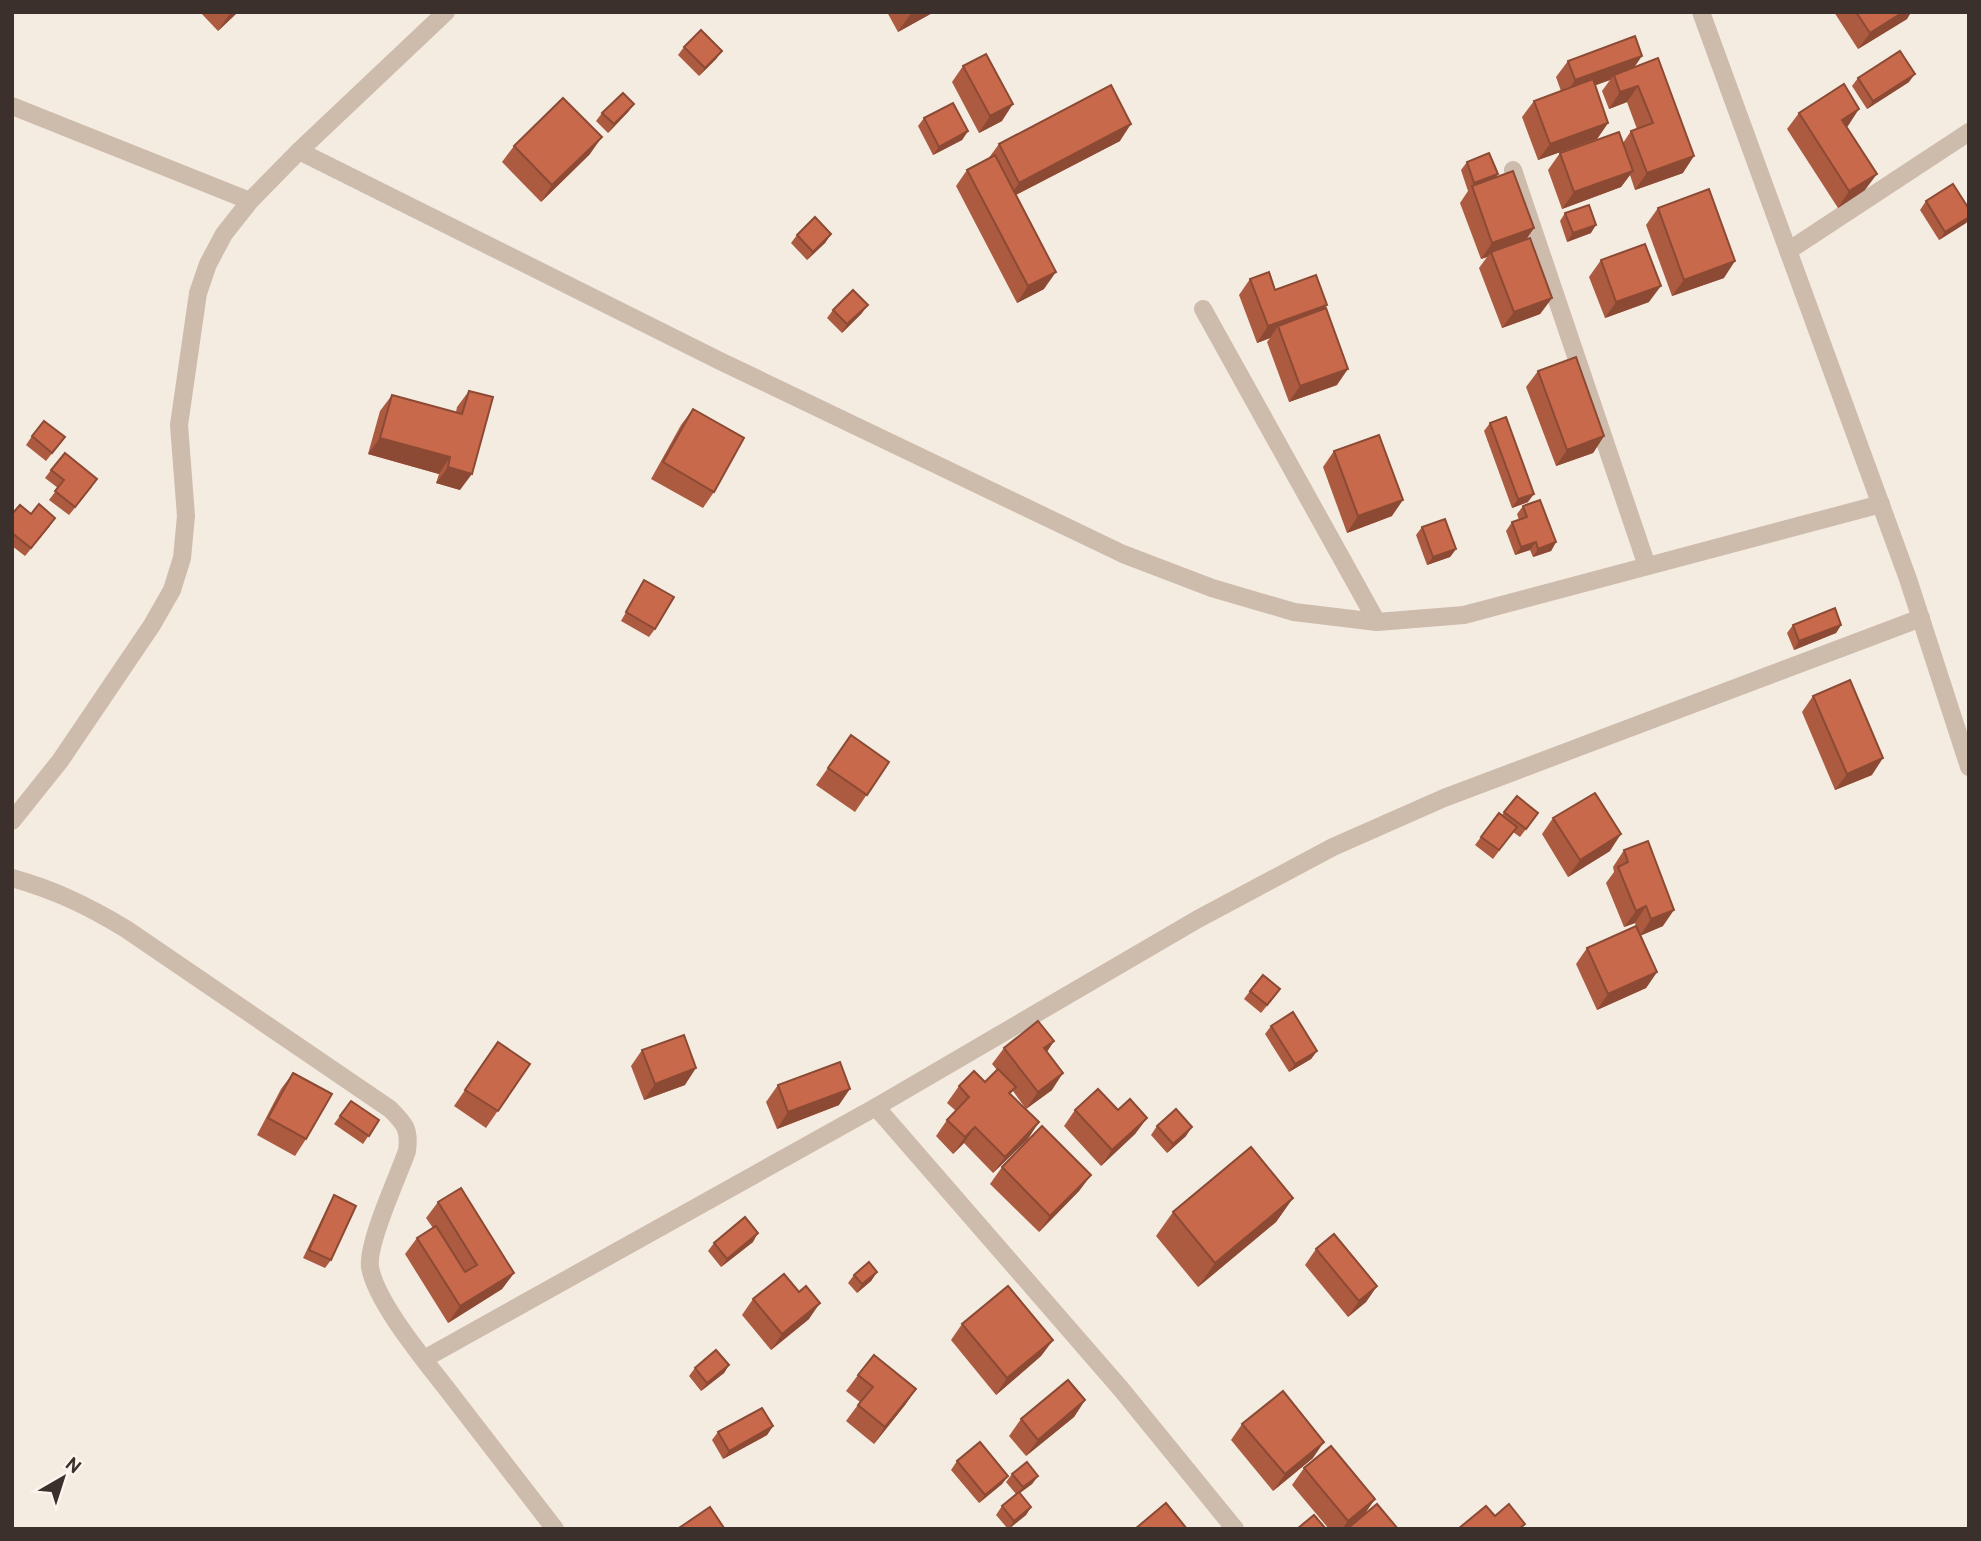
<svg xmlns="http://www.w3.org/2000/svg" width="1981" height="1541" font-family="Overpass,sans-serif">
	<rect width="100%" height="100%" fill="#f4ebe1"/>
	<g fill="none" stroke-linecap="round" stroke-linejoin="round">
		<!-- minor -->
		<g stroke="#cdbbac" stroke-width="18">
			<polyline points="1701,12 1908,579 1969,767"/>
			<polyline points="12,106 250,201"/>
			<polyline points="299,151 720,361 1123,554 1212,588 1294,612 1377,622 1464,615 1881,504"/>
			<polyline points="1513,170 1647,566"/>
			<polyline points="1788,251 1969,132"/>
			<polyline points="1203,309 1377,622"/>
			<polyline points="12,821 60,761 152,625 172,590 182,558 186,516 179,425 198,293 208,264 224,234 250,201 299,151 446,12"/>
			<path d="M12,878C55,890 88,906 126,929L390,1109C405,1124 410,1129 407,1151C398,1177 367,1243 370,1267C376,1303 427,1363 450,1393C485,1438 520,1484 555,1529"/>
			<polyline points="876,1107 1121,1389 1235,1529"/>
			<polyline points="424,1359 876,1107 1198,919 1333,847 1444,798 1921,618"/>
		</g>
	</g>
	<!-- wall -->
	<g fill="#ac5a40">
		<polygon points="200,12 238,12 218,31"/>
		<polygon points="887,12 934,12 898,32"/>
		<polygon points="1834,12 1911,12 1907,19 1858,49"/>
		<polygon points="684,47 722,51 716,59 699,76 678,55"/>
		<polygon points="1568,61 1635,67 1683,173 1635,190 1630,175 1621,187 1562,209 1548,170 1560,153 1623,143 1631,131 1637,129 1627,102 1609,109 1602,91 1610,80 1595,85 1608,123 1597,139 1538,160 1522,117 1534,101 1561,91 1556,77"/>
		<polygon points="963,66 1002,121 979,133 952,82"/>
		<polygon points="1858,78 1909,82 1867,109 1852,86"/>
		<polygon points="634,104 628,112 608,133 596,121 602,113"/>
		<polygon points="1799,113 1848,126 1846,127 1865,190 1838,208 1787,129"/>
		<polygon points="924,118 968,131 962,140 933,155 918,126"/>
		<polygon points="1120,141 1016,195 1044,289 1017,303 956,186 967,170 988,159 999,144"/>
		<polygon points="514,146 590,154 541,202 502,162"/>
		<polygon points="1467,162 1498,174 1495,178 1534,228 1526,239 1552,298 1540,314 1502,328 1479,268 1487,257 1481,259 1460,203 1468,191 1461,170"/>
		<polygon points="1926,201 1969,209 1969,219 1966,223 1939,240 1920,210"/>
		<polygon points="1658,208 1724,278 1672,296 1646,225"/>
		<polygon points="1565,213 1591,233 1567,242 1560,221"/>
		<polygon points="831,234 825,243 807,260 791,243 797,235"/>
		<polygon points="1601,260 1649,302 1605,318 1589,277"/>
		<polygon points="1250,279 1275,290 1327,305 1324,309 1337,385 1289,402 1267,342 1270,338 1257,343 1239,295"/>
		<polygon points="833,310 862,313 842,333 827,318"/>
		<polygon points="1538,371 1604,436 1593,453 1556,466 1526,387"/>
		<polygon points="469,391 460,490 436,483 439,474 368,454 380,411 392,395 456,412 457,407"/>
		<polygon points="693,409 714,492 703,508 651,479 681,425"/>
		<polygon points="1490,423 1528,502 1512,508 1484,431"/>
		<polygon points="32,436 65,437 46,461 26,445"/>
		<polygon points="1334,451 1392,516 1347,533 1323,467"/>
		<polygon points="51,470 92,487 69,515 49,500 58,488 45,478"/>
		<polygon points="1523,506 1556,542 1551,551 1533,557 1530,550 1515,555 1506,531 1512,522 1519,520 1517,514"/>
		<polygon points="12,514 31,514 50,526 25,556 12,546"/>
		<polygon points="1422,527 1456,549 1450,557 1427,565 1416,535"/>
		<polygon points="644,580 655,629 649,637 621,621"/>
		<polygon points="1793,625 1841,625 1836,633 1794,650 1787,633"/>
		<polygon points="1813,696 1872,775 1835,790 1802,712"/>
		<polygon points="851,735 889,762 855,812 816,785"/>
		<polygon points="1517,796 1538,813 1520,837 1513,832 1493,859 1475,845 1481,837 1502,815"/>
		<polygon points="1553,818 1610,851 1568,877 1542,834"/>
		<polygon points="1624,850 1663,926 1641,935 1657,972 1646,988 1597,1010 1576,964 1587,948 1636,926 1635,923 1624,927 1606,883 1614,872 1613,867"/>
		<polygon points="1250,991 1274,997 1261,1013 1244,999"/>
		<polygon points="1271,1026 1317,1051 1311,1059 1289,1072 1265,1034"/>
		<polygon points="1054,1041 1047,1052 1052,1090 1026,1109 1013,1091 1010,1094 1028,1139 993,1173 964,1143 953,1154 936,1136 947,1120 956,1111 947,1103 959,1086 985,1082 997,1070 992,1064 1004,1048"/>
		<polygon points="498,1042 530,1064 486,1128 454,1106"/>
		<polygon points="642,1050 685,1085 644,1100 631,1066"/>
		<polygon points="293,1073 306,1139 295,1156 257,1135 281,1089"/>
		<polygon points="778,1085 839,1105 777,1129 766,1102"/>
		<polygon points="351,1101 379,1120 363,1144 334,1124"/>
		<polygon points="1075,1110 1118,1110 1147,1118 1135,1134 1101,1166 1064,1126"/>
		<polygon points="1157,1126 1186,1136 1167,1153 1151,1135"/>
		<polygon points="1002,1167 1091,1175 1079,1191 1039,1232 990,1184"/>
		<polygon points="334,1195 331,1260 325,1268 303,1258 329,1204"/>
		<polygon points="1293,1198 1276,1222 1198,1287 1156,1236 1173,1212"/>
		<polygon points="438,1202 514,1273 502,1289 448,1323 405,1254 417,1238 433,1228 426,1218"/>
		<polygon points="753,1242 721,1267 708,1251 714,1243"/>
		<polygon points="1316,1249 1377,1286 1366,1302 1348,1317 1305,1265"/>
		<polygon points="877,1272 871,1281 857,1293 848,1283 854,1275"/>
		<polygon points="799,1292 809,1319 771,1350 742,1315 753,1299"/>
		<polygon points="962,1324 1053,1340 1041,1356 996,1395 951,1340"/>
		<polygon points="729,1365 724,1373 701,1391 689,1376 695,1368"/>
		<polygon points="858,1375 916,1389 905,1405 874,1444 846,1421 860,1402 846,1391"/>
		<polygon points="1085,1400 1074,1417 1026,1456 1009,1436 1021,1419"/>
		<polygon points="1242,1424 1313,1458 1273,1491 1231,1440"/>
		<polygon points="773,1426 767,1435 723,1459 712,1440 718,1432"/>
		<polygon points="957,1461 1008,1476 1002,1484 979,1503 951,1470"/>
		<polygon points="1304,1468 1375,1499 1364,1514 1398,1529 1329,1529 1292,1485"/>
		<polygon points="1012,1474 1038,1476 1032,1484 1020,1493 1031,1507 1026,1515 1008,1529 996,1515 1002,1506 1016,1494 1006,1482"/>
	</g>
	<!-- shaded-wall -->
	<g fill="#8c4a34">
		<polygon points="232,12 238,12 218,31 229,15"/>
		<polygon points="912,12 934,12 898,32"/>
		<polygon points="1903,12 1911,12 1907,19 1858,49 1870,33"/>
		<polygon points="722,51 716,59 699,76 705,68"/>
		<polygon points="1642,56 1631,72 1614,75 1610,80 1564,97 1575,80"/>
		<polygon points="1915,74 1909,82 1867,109 1873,101"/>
		<polygon points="1638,86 1627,102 1609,109 1620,92"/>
		<polygon points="634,104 628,112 608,133 614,124"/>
		<polygon points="1013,104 1002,121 979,133 990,116"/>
		<polygon points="1859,109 1848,126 1831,137 1842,120"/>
		<polygon points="1608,123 1597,139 1538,160 1550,144"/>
		<polygon points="1131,124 1120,141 1008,199 1019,183"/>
		<polygon points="968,131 962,140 933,155 939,147"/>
		<polygon points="602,137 590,154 541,202 552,185"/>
		<polygon points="1694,156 1683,173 1635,190 1647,173"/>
		<polygon points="1633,171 1621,187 1562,209 1574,192"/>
		<polygon points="1498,174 1492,182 1472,187 1474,183"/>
		<polygon points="1877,174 1865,190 1838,208 1849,191"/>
		<polygon points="1969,217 1969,219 1966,223 1939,240 1945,232"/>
		<polygon points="1596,225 1591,233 1567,242 1573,233"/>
		<polygon points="1534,228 1523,244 1491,252 1487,257 1481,259 1492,243"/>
		<polygon points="831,234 825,243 807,260 813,252"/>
		<polygon points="1735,261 1724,278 1672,296 1684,280"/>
		<polygon points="1056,272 1044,289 1017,303 1028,286"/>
		<polygon points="1661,286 1649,302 1605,318 1616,302"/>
		<polygon points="1552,298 1540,314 1502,328 1514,312"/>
		<polygon points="868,305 862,313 842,333 847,324"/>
		<polygon points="1327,305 1315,321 1278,326 1270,338 1257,343 1268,326"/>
		<polygon points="1348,369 1337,385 1289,402 1300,386"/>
		<polygon points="1604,436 1593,453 1556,466 1567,450"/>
		<polygon points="380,438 450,457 439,474 368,454"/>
		<polygon points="448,467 472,474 460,490 436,483"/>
		<polygon points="1534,494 1528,502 1512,508 1518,499"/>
		<polygon points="1403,500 1392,516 1347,533 1358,516"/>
		<polygon points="1536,542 1530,550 1515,555 1521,547"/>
		<polygon points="1556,542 1551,551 1533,557 1538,549"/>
		<polygon points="1456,549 1450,557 1427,565 1433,557"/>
		<polygon points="1841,625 1836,633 1794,650 1799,641"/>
		<polygon points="1883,758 1872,775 1835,790 1847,774"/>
		<polygon points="1621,834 1610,851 1568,877 1580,860"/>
		<polygon points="1646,906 1635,923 1624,927 1636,911"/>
		<polygon points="1674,910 1663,926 1640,936 1651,919"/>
		<polygon points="1657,972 1646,988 1597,1010 1608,994"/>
		<polygon points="1054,1041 1043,1057 1044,1048"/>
		<polygon points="1317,1051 1311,1059 1289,1072 1295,1064"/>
		<polygon points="696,1068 685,1085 644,1100 655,1084"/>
		<polygon points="1063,1073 1052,1090 1026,1109 1038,1092"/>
		<polygon points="850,1089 839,1105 777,1129 788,1112"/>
		<polygon points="1147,1118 1135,1134 1101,1166 1112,1150"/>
		<polygon points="1039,1122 1028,1139 993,1173 1005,1157"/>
		<polygon points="975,1127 964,1143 953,1154 965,1137"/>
		<polygon points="1192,1127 1186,1136 1167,1153 1173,1144"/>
		<polygon points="1091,1175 1079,1191 1039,1232 1050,1216"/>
		<polygon points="1293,1198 1276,1222 1198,1287 1215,1263"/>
		<polygon points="758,1233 753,1242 721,1267 727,1259"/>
		<polygon points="877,1272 871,1281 857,1293 862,1284"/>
		<polygon points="514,1273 502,1289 448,1323 460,1306"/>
		<polygon points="1377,1286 1366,1302 1348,1317 1359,1301"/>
		<polygon points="820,1303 809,1319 771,1350 782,1334"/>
		<polygon points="1053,1340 1041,1356 996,1395 1007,1378"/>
		<polygon points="729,1365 724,1373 701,1391 707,1383"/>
		<polygon points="916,1389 905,1405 874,1444 885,1427"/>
		<polygon points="1085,1400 1074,1417 1026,1456 1038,1440"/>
		<polygon points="773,1426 767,1435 723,1459 729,1451"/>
		<polygon points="1324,1442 1313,1458 1273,1491 1285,1474"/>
		<polygon points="1008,1476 1002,1484 979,1503 985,1495"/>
		<polygon points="1038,1476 1032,1484 1017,1495 1023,1487"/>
		<polygon points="1375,1499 1364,1515 1347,1529 1342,1529 1348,1521"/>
		<polygon points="1031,1507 1026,1515 1009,1529 1014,1521"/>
	</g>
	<!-- building -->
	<g fill="#c8694b" stroke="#8c4a34" stroke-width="2">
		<polygon points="1856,12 1903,12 1870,33"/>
		<polygon points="701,30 722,51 705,68 684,47"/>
		<polygon points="1635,36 1642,56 1575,80 1568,61"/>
		<polygon points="1900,51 1915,74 1873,101 1858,78"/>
		<polygon points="986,54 1013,104 990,116 963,66"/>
		<polygon points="1658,58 1694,156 1647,173 1631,131 1653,123 1638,86 1620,92 1614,75"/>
		<polygon points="1593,79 1608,123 1550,144 1534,101"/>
		<polygon points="1844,84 1859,109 1842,120 1877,174 1849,191 1799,113"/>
		<polygon points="1111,85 1131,124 1019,183 999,144"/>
		<polygon points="623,93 634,104 614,124 602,113"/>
		<polygon points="563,98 602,137 552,185 514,146"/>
		<polygon points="953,103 968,131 939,147 924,118"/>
		<polygon points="1619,132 1633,171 1574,192 1560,153"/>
		<polygon points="1489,153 1498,174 1474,183 1467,162"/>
		<polygon points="995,155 1056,272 1028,286 967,170"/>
		<polygon points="1513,171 1534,228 1492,243 1472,186"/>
		<polygon points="1953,184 1969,209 1969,217 1945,232 1926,201"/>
		<polygon points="1709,189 1735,261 1684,280 1658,208"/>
		<polygon points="1589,205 1596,225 1573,233 1565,213"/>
		<polygon points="815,217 831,234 813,252 797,235"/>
		<polygon points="1530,238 1552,298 1514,312 1491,252"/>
		<polygon points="1645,244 1661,286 1616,302 1601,260"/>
		<polygon points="1269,272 1275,290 1316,275 1327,305 1268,326 1250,279"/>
		<polygon points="853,290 868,305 847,324 833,310"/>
		<polygon points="1326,308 1348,369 1300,386 1278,326"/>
		<polygon points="1576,357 1604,436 1567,450 1538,371"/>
		<polygon points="469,391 493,397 472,474 448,467 450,457 380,438 392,395 462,414"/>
		<polygon points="693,409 744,438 714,492 663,462"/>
		<polygon points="1506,417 1534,494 1518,499 1490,423"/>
		<polygon points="44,421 65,437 52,453 32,436"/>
		<polygon points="1379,435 1403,500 1358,516 1334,451"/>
		<polygon points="65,453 97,479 75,507 55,491 64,480 51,470"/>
		<polygon points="1540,500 1556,542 1538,549 1536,542 1521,547 1512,522 1527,517 1523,506"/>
		<polygon points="39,504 55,518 31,548 12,533 12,514 20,505 31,514"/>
		<polygon points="1445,519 1456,549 1433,557 1422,527"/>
		<polygon points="644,580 674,597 655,629 626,612"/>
		<polygon points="1835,608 1841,625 1799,641 1793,625"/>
		<polygon points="1850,680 1883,758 1847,774 1813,696"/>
		<polygon points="851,735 889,762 867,795 828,768"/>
		<polygon points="1595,793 1621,834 1580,860 1553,818"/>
		<polygon points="1517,796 1538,813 1526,829 1504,812"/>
		<polygon points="1499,813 1517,827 1499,850 1481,837"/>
		<polygon points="1648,841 1674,910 1651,919 1646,906 1636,911 1618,867 1628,862 1624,850"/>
		<polygon points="1636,926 1657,972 1608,994 1587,948"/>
		<polygon points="1263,975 1280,989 1267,1005 1250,991"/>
		<polygon points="1293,1012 1317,1051 1295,1064 1271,1026"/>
		<polygon points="1038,1021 1054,1041 1044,1048 1063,1073 1038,1092 1004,1048"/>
		<polygon points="684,1035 696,1068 655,1084 642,1050"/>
		<polygon points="498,1042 530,1064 498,1111 465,1090"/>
		<polygon points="840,1062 850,1089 788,1112 778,1085"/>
		<polygon points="998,1069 1016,1087 1009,1093 1039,1122 1005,1157 975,1127 965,1137 947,1120 969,1097 959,1086 974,1071 985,1082"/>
		<polygon points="293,1073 332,1094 306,1139 268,1118"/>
		<polygon points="1098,1089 1118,1110 1130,1099 1147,1118 1112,1150 1075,1110"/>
		<polygon points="351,1101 379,1120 369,1136 340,1116"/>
		<polygon points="1176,1109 1192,1127 1173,1144 1157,1126"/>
		<polygon points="1042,1126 1091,1175 1050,1216 1002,1167"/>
		<polygon points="1251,1147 1293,1198 1215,1263 1173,1212"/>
		<polygon points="461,1188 514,1273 460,1306 417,1238 436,1226 465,1272 477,1265 438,1202"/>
		<polygon points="334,1195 356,1206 331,1260 309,1250"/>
		<polygon points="745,1217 758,1233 727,1259 714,1243"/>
		<polygon points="1334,1234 1377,1286 1359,1301 1316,1249"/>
		<polygon points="869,1262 877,1272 862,1284 854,1275"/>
		<polygon points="784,1274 799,1292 806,1286 820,1303 782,1334 753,1299"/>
		<polygon points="1008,1286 1053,1340 1007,1378 962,1324"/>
		<polygon points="716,1350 729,1365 707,1383 695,1368"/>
		<polygon points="874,1355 916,1389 885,1427 858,1405 873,1387 858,1375"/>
		<polygon points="1068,1380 1085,1400 1038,1440 1021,1419"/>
		<polygon points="1283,1391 1324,1442 1285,1474 1242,1424"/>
		<polygon points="762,1408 773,1426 729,1451 718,1432"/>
		<polygon points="980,1442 1008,1476 985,1495 957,1461"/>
		<polygon points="1331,1446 1375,1499 1348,1521 1304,1468"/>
		<polygon points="1027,1462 1038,1476 1023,1487 1012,1474"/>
		<polygon points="1019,1492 1031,1507 1014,1521 1002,1506"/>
		<polygon points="1166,1503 1187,1529 1135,1529"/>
		<polygon points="1377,1504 1398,1529 1347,1529"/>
		<polygon points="1509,1504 1525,1524 1519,1529 1458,1529 1486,1506 1495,1516"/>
		<polygon points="710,1507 724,1528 722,1529 680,1529 679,1528"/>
		<polygon points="1314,1515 1326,1529 1297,1529"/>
	</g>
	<!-- border -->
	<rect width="1981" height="1541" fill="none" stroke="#3b302b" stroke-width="28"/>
	<!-- north arrow -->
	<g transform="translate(63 1478) rotate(39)" stroke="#fbf5ee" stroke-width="5" paint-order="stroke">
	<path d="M0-5L12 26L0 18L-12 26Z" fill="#3b302b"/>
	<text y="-10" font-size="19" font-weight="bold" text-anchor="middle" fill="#3b302b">N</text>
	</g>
</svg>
